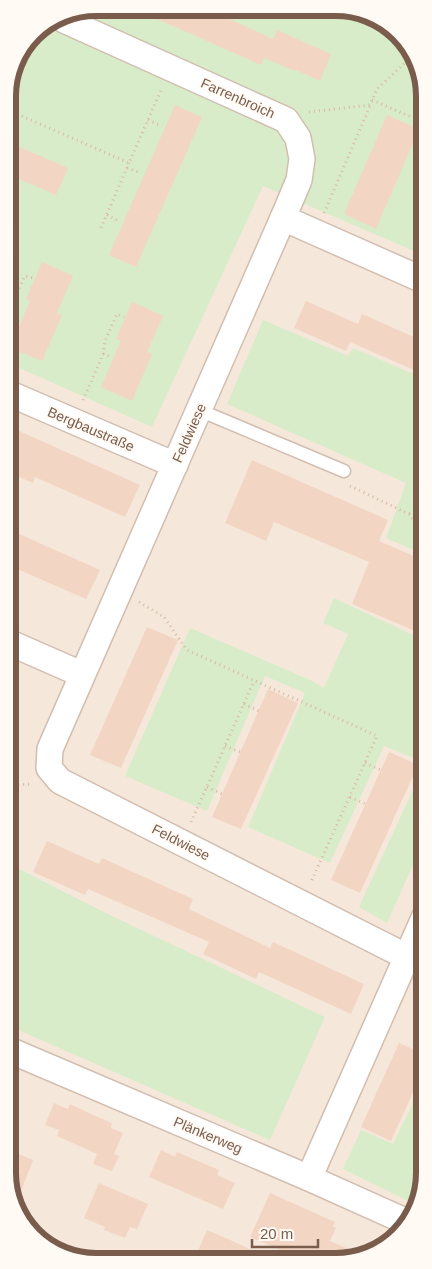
<svg xmlns="http://www.w3.org/2000/svg" width="432" height="1269" font-family="Arial,sans-serif">
	<rect width="100%" height="100%" fill="#fdf6ec"/>
	<!-- residential -->
	<polygon fill="#f5e8da" points="96,8 353,9 399,34 423,79 424,1178 403,1231 353,1260 79,1260 33,1235 9,1190 8,90 17,57 37,30"/>
	<!-- green -->
	<g fill="#d8ecc9">
		<polygon points="96,8 353,9 399,34 423,79 423,255 263,186 152,427 8,363 8,90 17,57 37,30"/>
		<polygon points="263,320 348,356 353,348 423,378 423,554 386,538 406,483 227,404"/>
		<polygon points="334,598 424,640 424,762 384,746 330,863 248,827 305,693 265,676 207,811 125,776 190,628 310,680 324,688 348,634 323,623"/>
		<polygon points="424,766 424,840 387,923 359,907"/>
		<polygon points="9,864 112,916 325,1017 270,1140 9,1026"/>
		<polygon points="424,1080 424,1178 414,1204 343,1169 361,1130 393,1144"/>
	</g>
	<!-- building -->
	<g fill="#f3d5c3">
		<polygon points="132,8 205,8 273,39 277,30 331,54 320,81 296,70 295,71 264,58 261,65"/>
		<polygon points="175,105 202,117 136,267 109,255"/>
		<polygon points="387,115 419,129 376,229 344,214"/>
		<polygon points="8,142 68,168 56,195 8,174"/>
		<polygon points="42,262 73,276 57,313 62,315 42,361 10,348 30,301 26,299"/>
		<polygon points="306,301 358,324 362,314 423,341 423,374 350,342 346,351 294,328"/>
		<polygon points="132,302 163,316 147,352 152,354 132,401 101,387 121,341 116,339"/>
		<polygon points="8,426 140,485 125,517 35,477 33,483 8,472"/>
		<polygon points="252,460 388,520 379,541 423,560 424,635 352,604 369,562 274,522 266,541 225,523"/>
		<polygon points="8,529 100,570 86,599 8,565"/>
		<polygon points="147,627 178,640 121,768 90,755"/>
		<polygon points="268,689 298,703 241,829 212,817"/>
		<polygon points="389,752 418,765 360,893 331,880"/>
		<polygon points="47,841 99,864 102,858 193,899 189,909 270,948 273,942 364,984 351,1014 259,972 256,979 203,954 209,942 88,889 85,895 33,872"/>
		<polygon points="399,1043 424,1054 424,1068 391,1141 361,1127"/>
		<polygon points="54,1103 68,1109 70,1104 91,1114 112,1123 111,1128 123,1133 114,1154 119,1156 112,1171 93,1164 97,1154 57,1136 59,1130 45,1125"/>
		<polygon points="9,1150 33,1160 16,1204 9,1190"/>
		<polygon points="161,1150 175,1157 177,1152 219,1170 217,1175 235,1183 223,1209 149,1177"/>
		<polygon points="99,1183 148,1204 137,1229 130,1227 125,1238 104,1230 105,1227 84,1218"/>
		<polygon points="270,1193 335,1222 333,1226 336,1228 330,1241 362,1255 353,1260 303,1260 250,1237"/>
		<polygon points="207,1230 228,1239 273,1260 212,1260 197,1253"/>
	</g>
	<g fill="none" stroke-linecap="round" stroke-linejoin="round">
		<defs>
			<polyline id="service" points="199,410 344,471"/>
			<g id="minor">
				<polyline points="64,20 286,120 298,138 302,159 299,180 283,218 423,280"/>
				<polyline points="283,218 50,749 49,768 60,781 407,957"/>
				<polyline points="8,393 175,465"/>
				<polyline points="8,642 81,674"/>
				<polyline points="9,1050 309,1178 407,1222"/>
				<polyline points="309,1178 424,918"/>
			</g>
		</defs>
		<!-- service casing -->
		<use href="#service" stroke="#d1beb0" stroke-width="15"/>
		<!-- minor casing -->
		<use href="#minor" stroke="#d1beb0" stroke-width="28"/>
		<!-- path -->
		<g stroke="#d9b8a5" stroke-width="3" stroke-dasharray="1 4" stroke-linecap="butt">
			<polyline points="372,100 423,122"/>
			<polyline points="8,110 129,163 162,88"/>
			<polyline points="309,112 370,105 377,89 409,59 411,56"/>
			<polyline points="148,120 162,126"/>
			<polyline points="127,168 141,173"/>
			<polyline points="324,213 370,106"/>
			<polyline points="107,215 119,221"/>
			<polyline points="101,228 129,163"/>
			<polyline points="9,318 19,322"/>
			<polyline points="8,321 10,306 25,276 33,278"/>
			<polyline points="103,354 112,357"/>
			<polyline points="83,400 103,354 105,341 117,314 124,317"/>
			<polyline points="350,486 409,514 423,533"/>
			<polyline points="409,514 423,506"/>
			<polyline points="139,602 164,617 187,650 377,736 311,882"/>
			<polyline points="424,649 422,655 424,655"/>
			<polyline points="244,704 259,711"/>
			<polyline points="225,746 240,752"/>
			<polyline points="365,763 381,770"/>
			<polyline points="9,782 14,785 32,784"/>
			<polyline points="207,787 222,794"/>
			<polyline points="350,797 366,804"/>
			<polyline points="191,822 254,681"/>
		</g>
		<!-- service -->
		<use href="#service" stroke="#fff" stroke-width="12"/>
		<!-- minor -->
		<use href="#minor" stroke="#fff" stroke-width="25"/>
	</g>
	<g text-anchor="middle" stroke-width="4" stroke-linejoin="round" paint-order="stroke">
		<!-- street labels -->
		<g font-size="14" fill="#7a5c4d" stroke="#fffaf3">
			<text transform="translate(238 98) rotate(24)" y="5">Farrenbroich</text>
			<text transform="translate(91 429) rotate(23)" y="5">Bergbaustraße</text>
			<text transform="translate(189 433) rotate(-66)" y="5">Feldwiese</text>
			<text transform="translate(181 842) rotate(27)" y="5">Feldwiese</text>
			<text transform="translate(208 1135) rotate(23)" y="5">Plänkerweg</text>
		</g>
	</g>
	<!-- crop -->
	<path d="M0 0H432V1269H0ZM96 16H336A80 80 0 0 1 416 96V1173A80 80 0 0 1 336 1253H96A80 80 0 0 1 16 1173V96A80 80 0 0 1 96 16Z" fill="#fffaf3" fill-rule="evenodd"/>
	<path fill="none" stroke="#7a5c4d" stroke-width="6" d="M96 16H336A80 80 0 0 1 416 96V1173A80 80 0 0 1 336 1253H96A80 80 0 0 1 16 1173V96A80 80 0 0 1 96 16Z"/>
	<!-- scale -->
	<path d="M252 1239v8h66v-8" fill="none" stroke="#7a5c4d" stroke-width="2.5"/>
	<text x="260" y="1239" font-size="15" fill="#7a5c4d" stroke="#fffaf3" stroke-width="4" paint-order="stroke">20 m</text>
</svg>
